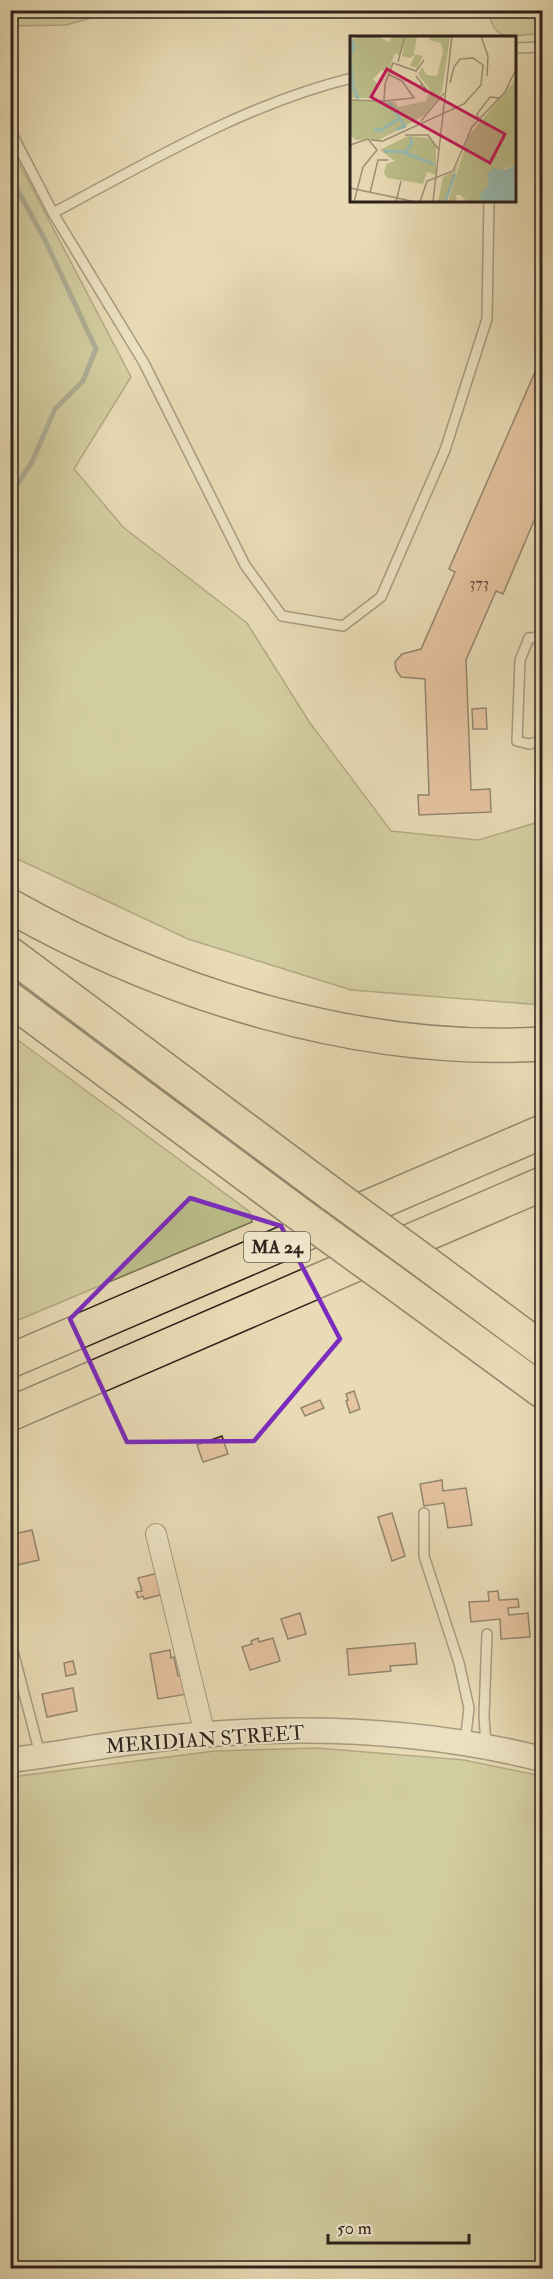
<svg xmlns="http://www.w3.org/2000/svg" width="553" height="2279" font-family="'IM FELL Double Pica',serif">
	<rect width="100%" height="100%" fill="#e8dbb5"/>
	<filter id="stains"><feTurbulence type="fractalNoise" baseFrequency=".00333" numOctaves="4"/><feColorMatrix values="0 0 0 0 .2 0 0 0 0 .09 0 0 0 0 .02 0 0 0 .5 -.17"/></filter>
	<radialGradient id="worn" r=".72"><stop offset=".6" stop-color="#630" stop-opacity="0"/><stop offset="1" stop-color="#630" stop-opacity=".3"/></radialGradient>
	<!-- green -->
	<g fill="#bbbe8a" stroke="#747052" stroke-width="1.5">
		<polygon points="10,11 11,10 115,11 66,25 11,26"/>
		<path d="M489,11H542V33C516,35 493,45 489,11Z"/>
		<polygon points="10,146 131,377 74,469 123,527 247,623 310,723 391,831 478,840 542,821 542,1005 351,990 188,939 11,856"/>
		<polygon points="11,1035 250,1212 252,1222 11,1323"/>
		<polygon points="317,1748 464,1760 542,1776 542,2268 11,2268 11,1777 215,1751"/>
	</g>
	<g fill="none" stroke-linecap="round" stroke-linejoin="round">
		<!-- stream -->
		<polyline stroke="#6d7d75" stroke-width="5" points="10,176 45,240 96,349 83,381 55,409 32,462 10,495"/>
	</g>
	<!-- building -->
	<g fill="#e5a889" stroke="#2d211b" stroke-width="1.5">
		<polygon points="535,71 542,71 542,342 540,341 535,222 541,222"/>
		<polygon points="542,356 542,502 503,594 496,591 466,660 471,790 490,789 491,812 419,815 418,795 429,795 425,679 401,677 396,670 395,662 402,654 421,649 455,572 449,569"/>
		<polygon points="486,708 487,729 473,729 472,709"/>
		<polygon points="354,1391 360,1409 350,1413 346,1401 348,1400 346,1394"/>
		<polygon points="320,1400 324,1408 305,1416 301,1408"/>
		<polygon points="222,1436 228,1454 203,1462 197,1445"/>
		<polygon points="442,1480 443,1491 466,1488 472,1525 448,1528 444,1503 424,1506 420,1484"/>
		<polygon points="392,1513 405,1556 392,1561 378,1517"/>
		<polygon points="32,1530 39,1560 17,1565 10,1535"/>
		<polygon points="163,1572 168,1593 144,1599 143,1596 138,1598 136,1592 142,1591 138,1578"/>
		<polygon points="498,1591 499,1600 518,1599 519,1607 508,1608 509,1615 528,1613 530,1637 501,1639 500,1619 471,1622 469,1602 489,1601 488,1592"/>
		<polygon points="300,1613 306,1634 288,1639 281,1619"/>
		<polygon points="258,1638 259,1642 273,1638 280,1661 250,1670 242,1647 252,1644 251,1641"/>
		<polygon points="415,1643 417,1664 390,1666 391,1671 349,1675 347,1649"/>
		<polygon points="170,1650 171,1658 174,1657 178,1676 184,1675 187,1694 158,1699 150,1654"/>
		<polygon points="73,1661 76,1674 66,1676 64,1663"/>
		<polygon points="73,1688 77,1711 47,1717 42,1694"/>
	</g>
	<g fill="none" stroke-linecap="round" stroke-linejoin="round">
		<defs>
			<g id="service">
				<polyline points="516,48 542,47"/>
				<path d="M10,130L53,213C149,162 245,104 352,78"/>
				<polyline points="53,213 144,363 245,565 282,616 343,626 381,597 445,450 487,319 489,201"/>
				<polyline points="542,637 529,638 520,660 517,741 529,744 542,741"/>
				<polyline points="424,1513 424,1556 459,1663 469,1708 465,1743"/>
				<polyline points="10,1640 40,1754"/>
				<polyline points="486,1746 484,1716 487,1634"/>
			</g>
			<polyline id="minor" points="156,1534 205,1735"/>
			<path id="tertiary" d="M10,1760C54,1755 97,1746 141,1741C275,1724 411,1726 542,1759"/>
			<g id="motorway">
				<path d="M10,906C168,995 360,1055 542,1044"/>
				<polyline points="10,954 333,1195"/>
				<polyline points="10,999 295,1211"/>
				<polyline points="426,1263 542,1349"/>
				<polyline points="389,1279 542,1391"/>
				<polyline points="10,1361 542,1132"/>
				<polyline points="10,1414 542,1184"/>
			</g>
		</defs>
		<!-- service casing -->
		<use href="#service" stroke="#5c5042" stroke-width="12"/>
		<!-- minor casing -->
		<use href="#minor" stroke="#5c5042" stroke-width="22"/>
		<!-- tertiary casing -->
		<use href="#tertiary" stroke="#5c5042" stroke-width="27"/>
		<!-- motorway casing -->
		<use href="#motorway" stroke="#2d211b" stroke-width="36"/>
		<!-- service -->
		<use href="#service" stroke="#f0e8cf" stroke-width="9"/>
		<!-- minor -->
		<use href="#minor" stroke="#f0e8cf" stroke-width="20"/>
		<!-- tertiary -->
		<use href="#tertiary" stroke="#f0e8cf" stroke-width="24"/>
		<!-- motorway -->
		<use href="#motorway" stroke="#e8dbb5" stroke-width="33"/>
		<defs>
			<g id="motorway-bridge">
				<polyline points="333,1195 426,1263"/>
				<polyline points="295,1211 389,1279"/>
			</g>
		</defs>
		<!-- motorway-bridge casing -->
		<use href="#motorway-bridge" stroke="#2d211b" stroke-width="36" stroke-linecap="butt"/>
		<!-- motorway-bridge -->
		<use href="#motorway-bridge" stroke="#e8dbb5" stroke-width="33"/>
	</g>
	<!-- marked area -->
	<path d="M0 0H553V2279H0ZM190,1198L281,1226L340,1339L254,1441L127,1442L70,1319Z" fill="#e8dbb5" fill-opacity=".55" fill-rule="evenodd"/>
	<path fill="none" stroke="#7b2cbf" stroke-width="4.5" stroke-linejoin="round" d="M190,1198L281,1226L340,1339L254,1441L127,1442L70,1319Z"/>
	<g text-anchor="middle" stroke-width="4.5" stroke-linejoin="round" paint-order="stroke">
		<!-- number labels -->
		<g font-size="16" fill="#5b4336">
			<text x="479" y="588">373</text>
		</g>
		<!-- shield labels -->
		<rect fill="#f0e8cf" stroke="#685d51" stroke-width="1.5" x="244" y="1232" width="66" height="30" rx="4.5"/>
		<g font-size="18" font-weight="bold" fill="#2d211b">
			<text x="277" y="1253">MA 24</text>
		</g>
		<!-- street labels -->
		<g font-size="20" fill="#2d211b" stroke="#f0e8cf">
			<text transform="translate(205 1739) rotate(-4)" y="7">MERIDIAN STREET</text>
		</g>
	</g>
	<!-- overview -->
	<g transform="translate(350 36)">
		<rect width="166" height="166" fill="#e8dbb5"/>
		<path d="M10,0H27L39,6L42,0H54L50,20L45,17L38,36L31,34L23,43L27,47L23,62H0L1,4ZM55,0H67L64,18L73,20L67,32L60,30L65,19L60,22L52,20ZM80,0H100L92,56L75,79L29,104H6L0,99V64L45,66L48,71L76,65L80,54L68,38L72,31L77,39L87,40L93,16L91,7L79,4ZM166,35V128L137,140L139,149L130,159L133,166H118L110,159H106L107,166H98L118,101L163,47ZM58,100L78,102L86,109V139L77,136L73,148L38,142L34,138L36,128L45,125L30,114ZM109,125L99,158L94,166H88L93,141L104,136Z" fill="#bbbe8a"/>
		<path d="M166,128V166H133L129,158L139,149L137,138L144,132L155,134Z" fill="#97bbb1"/>
		<path fill="none" stroke="#97bbb1" stroke-width="3" d="M1,2L4,11L0,21L3,50L8,63M39,66L55,90L46,94M24,94H31L50,82M60,101L62,107L55,117L84,128M34,115L55,116M95,166L105,138"/>
		<path fill="none" stroke="#9d9177" stroke-width="1.5" d="M131,0L138,20L137,40M48,26L55,0M66,40L76,53L75,56L70,52L72,47M0,64L34,65L35,48L43,27L66,35L74,24M34,65L64,62L52,45L38,38M129,83L127,78L140,61L150,62M71,85L94,57M55,99H78L89,114M21,104L33,105L114,68L131,49L133,29L123,22L110,23L104,31L100,47M0,109L18,103L27,114L13,131L4,166M0,152L66,166M20,157L28,124H38M46,166L51,145M70,166L77,145L103,135L122,91L155,56L167,31M83,166L102,0"/>
		<path fill="#c2185b" fill-opacity="0.15" stroke="#c2185b" stroke-width="3" d="M37,33L155,98L140,127L21,61Z"/>
		<rect width="166" height="166" fill="none" stroke="#2d211b" stroke-width="3"/>
	</g>
	<!-- margin -->
	<rect width="553" height="2279" fill="none" stroke="#e8dbb5" stroke-width="36"/>
	<rect x="12" y="12" width="529" height="2255" fill="none" stroke="#2d211b" stroke-width="3"/>
	<rect x="18" y="18" width="517" height="2243" fill="none" stroke="#2d211b" stroke-width="1.5"/>
	<!-- scale -->
	<path d="M328 2234v9h141v-9" fill="none" stroke="#2d211b" stroke-width="3"/>
	<text x="337" y="2234" font-size="18" fill="#2d211b" stroke="#f0e8cf" stroke-width="4.5" paint-order="stroke">50 m</text>
	<rect width="100%" height="100%" filter="url(#stains)"/>
	<rect width="100%" height="100%" fill="url(#worn)"/>
</svg>
